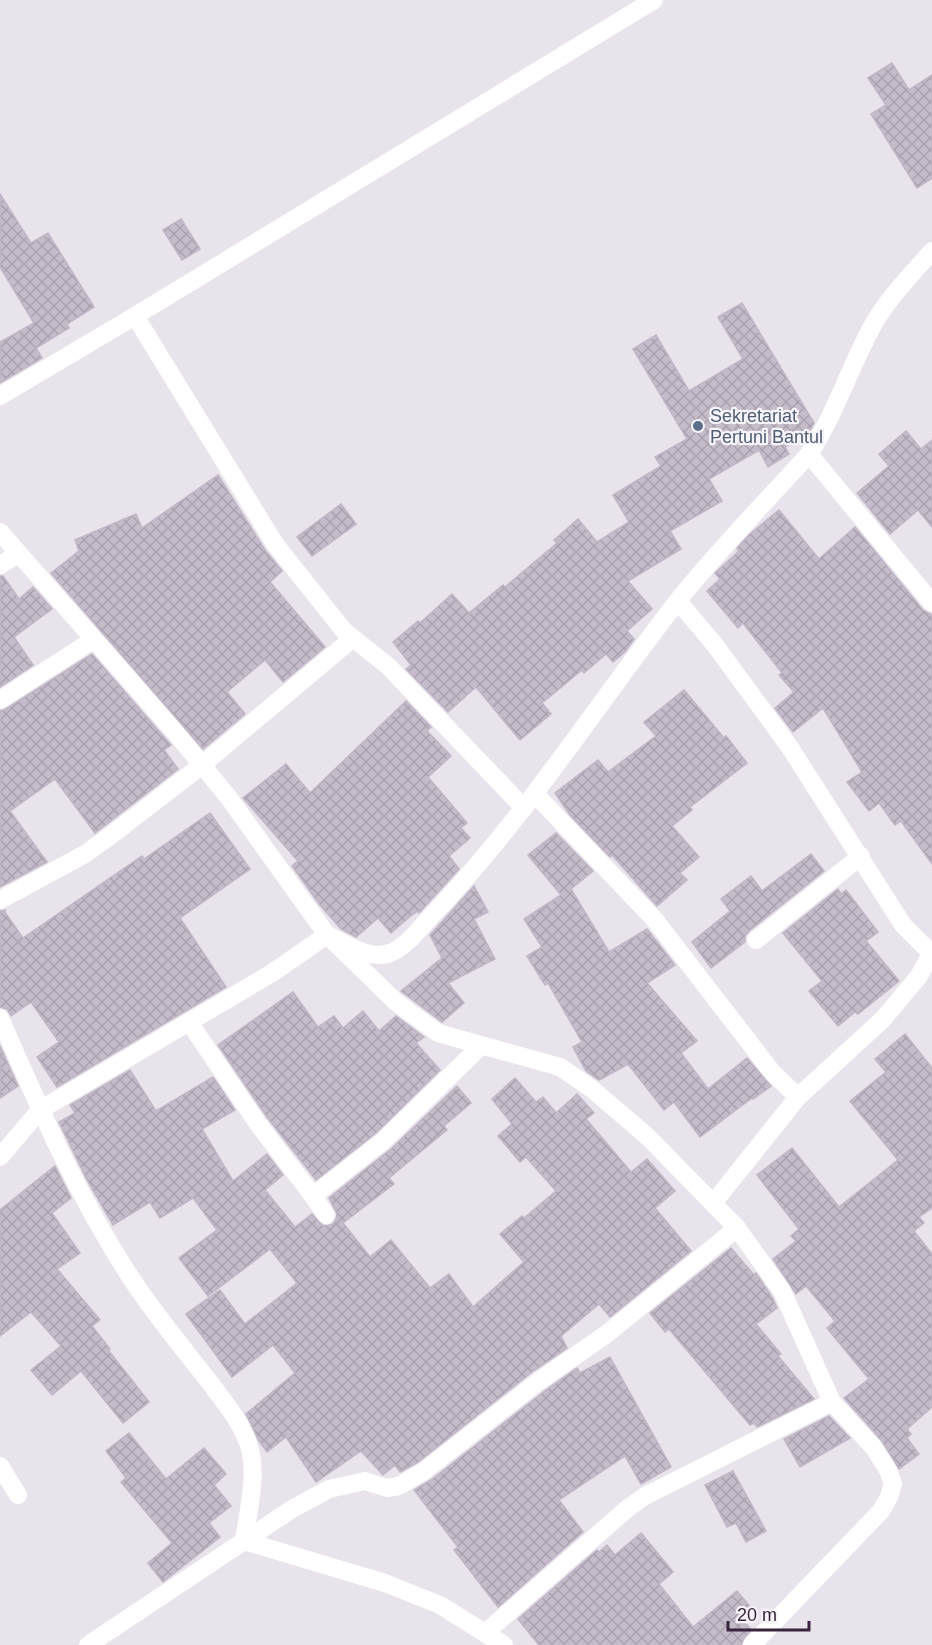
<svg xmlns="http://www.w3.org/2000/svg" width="932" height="1645" font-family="Arial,sans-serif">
	<defs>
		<pattern id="building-cross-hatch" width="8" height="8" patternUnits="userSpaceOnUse" patternTransform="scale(1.5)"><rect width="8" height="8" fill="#c5bcca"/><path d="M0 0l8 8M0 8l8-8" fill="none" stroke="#aaa1ae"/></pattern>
	</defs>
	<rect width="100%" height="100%" fill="#e9e3ec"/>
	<!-- building -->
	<g fill="url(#building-cross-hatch)" stroke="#c0b6c5" stroke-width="1.5">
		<polygon points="892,63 909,90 932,75 932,178 917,188 871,114 886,105 868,78"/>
		<polygon points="0,194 31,243 48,233 94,307 67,324 69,328 36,348 42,358 0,383 0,342 34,323 0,267"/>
		<polygon points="181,219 200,249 182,260 163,230"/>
		<polygon points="742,303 814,423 809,432 785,447 789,454 768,467 759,450 709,479 722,501 670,531 681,549 628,581 652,609 627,631 634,639 625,652 613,662 606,654 584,673 582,670 542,703 551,714 520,740 476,687 448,712 406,669 411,665 393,642 418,621 420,623 452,594 469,613 503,585 505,587 557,543 554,540 578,519 597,542 629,522 613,495 661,466 655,457 687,439 633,349 656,335 689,391 743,359 718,317"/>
		<polygon points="906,431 921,449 932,440 932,527 918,510 890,534 857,493 889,466 879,454"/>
		<polygon points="218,475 265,550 282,571 270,582 325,647 283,682 265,660 227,692 245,714 203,749 51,573 79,551 75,540 136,514 142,528"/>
		<polygon points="341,504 356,524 312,556 297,537"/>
		<polygon points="779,510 819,559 855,527 923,610 932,615 932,864 901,821 895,825 879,803 869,811 847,782 862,772 823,708 793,732 775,708 794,692 779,675 782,673 743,623 738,628 707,591 720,579 715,573 739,551 737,548 750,534"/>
		<polygon points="0,576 3,576 19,599 33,587 52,609 14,637 33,665 0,687"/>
		<polygon points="92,654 171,745 164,750 178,769 95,833 55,779 10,811 47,862 0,887 0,711 6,709"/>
		<polygon points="684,690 724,738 726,736 747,763 690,807 692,810 672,826 699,857 680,873 687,880 657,906 612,855 610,857 570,815 555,793 598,760 608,772 656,736 644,722"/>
		<polygon points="406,701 431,727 427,731 451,756 428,777 467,823 461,828 470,838 449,856 459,869 419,913 418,911 413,914 391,933 378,918 356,937 341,929 320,905 292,866 298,861 243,798 286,764 310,793"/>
		<polygon points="210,813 250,869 180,918 226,987 57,1087 37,1057 59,1042 31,1002 11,1016 7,1009 0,1007 0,911 6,910 4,911 23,938 142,856 144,859"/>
		<polygon points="556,833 593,871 571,889 609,952 647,929 675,965 647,983 697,1041 681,1053 708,1089 747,1058 771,1086 753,1099 752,1098 700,1137 674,1102 664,1110 628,1064 599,1080 586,1071 573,1047 582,1042 548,983 545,985 527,956 542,947 524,919 561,895 528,855"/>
		<polygon points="811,854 824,871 749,931 745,936 745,942 711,968 692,942 730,911 721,899 751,876 762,891"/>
		<polygon points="474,886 488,912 474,919 495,959 448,983 464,1003 442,1022 401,991 442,958 430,935"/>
		<polygon points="838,889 841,894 846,890 878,932 866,941 899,981 858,1014 855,1012 838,1026 809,991 822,981 783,933"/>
		<polygon points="293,992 318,1027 334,1016 343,1028 363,1011 379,1031 396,1016 424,1037 416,1043 440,1070 376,1133 316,1180 267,1117 218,1045"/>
		<polygon points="905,1034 932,1068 932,1208 919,1217 924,1223 914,1231 932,1254 932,1407 907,1429 911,1434 907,1438 919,1454 899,1469 882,1441 844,1398 869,1379 827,1328 835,1321 806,1286 796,1294 773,1259 796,1241 791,1236 799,1229 757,1175 792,1148 839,1207 898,1160 850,1101 886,1072 875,1059"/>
		<polygon points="0,1046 18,1086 0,1098"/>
		<polygon points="130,1070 156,1111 213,1077 235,1110 202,1129 233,1181 267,1154 283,1175 265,1190 295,1227 312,1214 322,1225 327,1226 333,1224 336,1219 337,1214 329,1198 391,1149 457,1086 471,1103 444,1126 447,1130 389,1178 394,1184 343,1223 370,1257 391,1240 430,1288 449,1274 473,1307 524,1262 500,1234 522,1216 524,1218 556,1191 526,1157 520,1162 498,1136 512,1124 492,1099 515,1078 536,1102 543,1097 556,1113 577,1094 594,1113 586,1119 631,1172 647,1159 675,1191 655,1208 691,1251 610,1317 599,1304 561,1336 567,1348 532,1372 418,1462 400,1472 395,1465 383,1475 361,1451 316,1482 286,1437 267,1452 259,1441 246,1414 295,1373 273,1345 232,1377 186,1314 220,1290 245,1324 297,1283 270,1249 208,1296 179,1258 217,1230 193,1198 160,1218 150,1202 113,1225 86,1178 59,1122 75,1113 70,1105"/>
		<polygon points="55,1166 71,1198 52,1213 80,1253 57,1269 100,1320 92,1326 110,1349 108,1350 149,1402 123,1423 81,1371 52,1395 31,1370 61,1346 31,1312 0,1336 0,1210"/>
		<polygon points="731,1248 754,1275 756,1273 772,1297 777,1308 756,1324 781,1354 778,1356 814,1399 757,1427 754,1423 750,1425 669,1329 665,1332 650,1313"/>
		<polygon points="610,1357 671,1467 641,1484 625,1456 559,1500 583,1532 498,1607 454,1550 458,1547 414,1490 431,1480 546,1390 577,1368 580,1373"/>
		<polygon points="829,1416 850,1438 800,1467 784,1439"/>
		<polygon points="129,1433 166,1479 204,1448 226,1474 214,1485 231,1506 209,1523 220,1537 163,1582 148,1563 172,1543 121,1482 126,1478 106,1451"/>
		<polygon points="733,1471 766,1531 746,1542 736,1523 727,1527 705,1485"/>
		<polygon points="641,1533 673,1572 659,1584 693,1627 737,1591 752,1609 742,1618 751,1630 744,1638 741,1645 539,1645 518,1619 597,1550 599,1552 607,1545 615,1555"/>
	</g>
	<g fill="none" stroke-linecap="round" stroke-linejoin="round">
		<!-- minor -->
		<g stroke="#fff" stroke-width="18">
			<polyline points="135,316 275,544 344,631 388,666 524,808"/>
			<polyline points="0,396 135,316 654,0"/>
			<polyline points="809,454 932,603"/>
			<polyline points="0,532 175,732 229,798 327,935 397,1003 438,1033 560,1067 592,1089 648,1137 737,1228 782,1291 832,1402 874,1448 888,1470 893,1484 889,1497 881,1511 752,1645"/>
			<polyline points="0,565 18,554"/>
			<polyline points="678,601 715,645 789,746 903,925 932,954"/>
			<polyline points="0,700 93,640"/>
			<polyline points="535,794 655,920 772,1072 798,1097 883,1019 919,976 932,952"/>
			<polyline points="0,900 85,854 106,839 202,765 353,638"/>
			<polyline points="756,940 861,856"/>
			<path d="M0,1018C40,1109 76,1194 131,1278C155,1315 184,1349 211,1384C225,1403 242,1423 249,1446C258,1475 248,1511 244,1541"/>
			<polyline points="189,1022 258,1124 313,1196 383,1141 481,1046"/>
			<path d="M0,1157L40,1110L272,973L327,935C345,943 369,961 390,953C408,946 422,925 436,911C526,816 596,706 676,603C717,551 764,504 809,454C836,413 850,366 874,323C890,296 912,274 932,251"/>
			<polyline points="313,1196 326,1215"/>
			<polyline points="714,1202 798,1097"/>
			<polyline points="0,1466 18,1495"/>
			<polyline points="244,1541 385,1583 440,1605 504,1645"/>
			<polyline points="485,1633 628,1508 645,1496 832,1402"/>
			<polyline points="88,1645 292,1509 329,1489 365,1481 387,1488 399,1486 424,1471 539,1381 608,1333 737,1228"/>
		</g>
	</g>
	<!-- markers -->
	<circle fill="#5c6f8a" stroke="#f7f4f9" stroke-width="2" cx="698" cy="426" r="6"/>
	<g text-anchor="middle" stroke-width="4.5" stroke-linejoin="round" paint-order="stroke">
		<!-- service labels -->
		<g font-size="18" fill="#4e5e75" stroke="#f7f4f9" text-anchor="start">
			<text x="710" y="422">Sekretariat<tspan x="710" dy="21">Pertuni Bantul</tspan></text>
		</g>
	</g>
	<!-- scale -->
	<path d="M728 1621v9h81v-9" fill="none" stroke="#38243d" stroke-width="3"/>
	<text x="737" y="1621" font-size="18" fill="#38243d" stroke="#f7f4f9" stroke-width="4.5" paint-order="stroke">20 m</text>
</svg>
